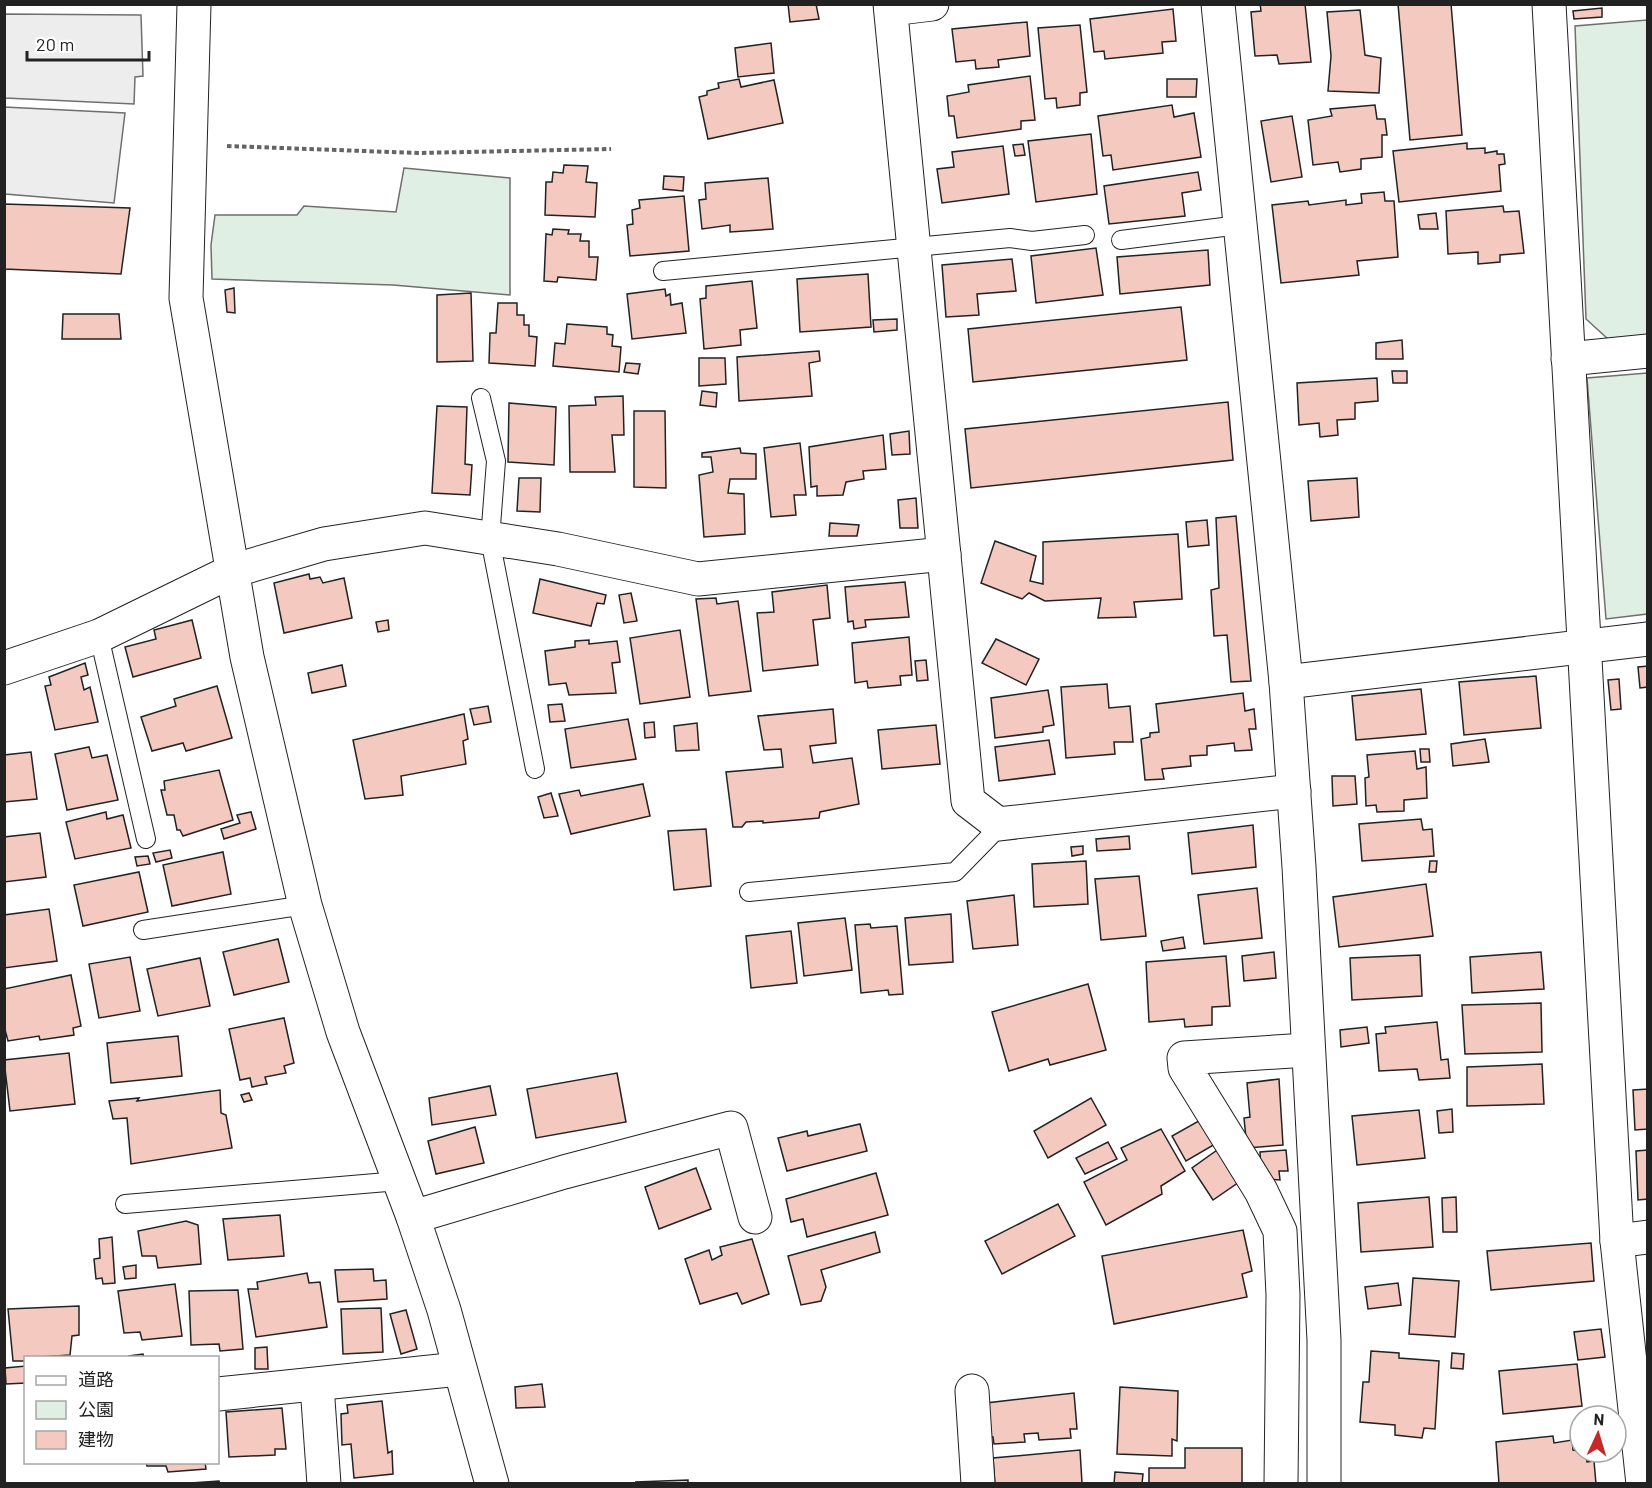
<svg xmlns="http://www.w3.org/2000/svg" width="1652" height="1488" font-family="Barlow,'Noto Sans JP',sans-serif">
	<rect width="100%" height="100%" fill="#fff"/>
	<!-- green -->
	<g fill="#e0efe3" stroke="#6f6f6f" stroke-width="1.5">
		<polygon points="1647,20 1647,335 1608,339 1586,319 1575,26"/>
		<polygon points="404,168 510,178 510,295 393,285 212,279 211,245 215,215 297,215 304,206 396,212"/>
		<polygon points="1647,373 1647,614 1606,619 1587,378"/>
	</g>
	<!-- parking -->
	<g fill="#ededed" stroke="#6f6f6f" stroke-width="1.5">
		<polygon points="4,14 141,15 143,76 135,77 134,104 5,98"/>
		<polygon points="4,107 125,113 114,203 5,194"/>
	</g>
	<!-- building -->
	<g fill="#f3c9c0" stroke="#222" stroke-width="1.5">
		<polygon points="788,4 816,4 819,19 790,22"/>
		<polygon points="1260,4 1305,4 1311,62 1279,64 1277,55 1255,56 1251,12 1261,11"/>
		<polygon points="1398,4 1451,4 1462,135 1410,140"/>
		<polygon points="1602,8 1602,17 1574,19 1573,11"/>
		<polygon points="1173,9 1176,41 1162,42 1163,53 1105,59 1104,51 1094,52 1090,19"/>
		<polygon points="1360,10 1365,55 1381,58 1379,93 1328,91 1331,56 1327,12"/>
		<polygon points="1027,22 1030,56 998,60 999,67 976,69 975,60 956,62 952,29"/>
		<polygon points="1080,25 1087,92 1080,93 1080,105 1057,108 1056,98 1045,99 1038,28"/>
		<polygon points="771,43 774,73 738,77 735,48"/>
		<polygon points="1030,76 1035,120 1021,121 1021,129 957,138 954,116 949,116 947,96 969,92 968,85"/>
		<polygon points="739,79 741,87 774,80 783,123 708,139 699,97 707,95 707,91 719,88 718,83"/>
		<polygon points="1167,79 1197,79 1196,97 1167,97"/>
		<polygon points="1172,105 1174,117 1194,113 1201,157 1113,170 1111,155 1103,156 1098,116"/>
		<polygon points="1375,105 1377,119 1385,119 1387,135 1382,135 1382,157 1361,159 1361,169 1340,172 1338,162 1313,165 1308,120 1332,116 1330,109"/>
		<polygon points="1292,116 1302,177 1271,182 1261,121"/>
		<polygon points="1091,134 1097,194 1036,202 1028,141"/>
		<polygon points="1467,143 1467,149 1485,148 1485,153 1497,151 1497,154 1504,154 1505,164 1499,165 1501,191 1399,202 1393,151"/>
		<polygon points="1023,144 1025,155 1015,156 1013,145"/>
		<polygon points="1003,146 1009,194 942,203 937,169 954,167 952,152"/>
		<polygon points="564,165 588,166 586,182 597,183 595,217 545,215 546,182 552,182 553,172 563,173"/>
		<polygon points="1198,172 1201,190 1182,193 1185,216 1109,224 1104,186"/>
		<polygon points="664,176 684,177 683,191 663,189"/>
		<polygon points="768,178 773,229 730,232 730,225 702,229 699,200 706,199 705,183"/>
		<polygon points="1384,192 1385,201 1394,201 1398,257 1357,261 1359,275 1281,283 1272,205 1308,201 1309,205 1346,200 1346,205 1362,203 1361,194"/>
		<polygon points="684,196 689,251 630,256 627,225 633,224 632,210 640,208 639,200"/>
		<polygon points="4,204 130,208 121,274 4,269"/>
		<polygon points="1503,206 1504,212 1519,211 1524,253 1500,255 1500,262 1478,264 1478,252 1448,254 1446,211"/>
		<polygon points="1436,213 1438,229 1420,229 1418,215"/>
		<polygon points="553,229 569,230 568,234 581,234 580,241 589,241 589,257 598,257 596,280 558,277 557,282 544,281 546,234 552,235"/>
		<polygon points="1096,248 1103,295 1036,303 1031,256"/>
		<polygon points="1208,250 1210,285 1120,294 1117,257"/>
		<polygon points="1012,259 1016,291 977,294 979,315 946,317 942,265"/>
		<polygon points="868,274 871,327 800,332 797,279"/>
		<polygon points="752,281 757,328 740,330 741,345 704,349 700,299 706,298 706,286"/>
		<polygon points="234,288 235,313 227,312 225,290"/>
		<polygon points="665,289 666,296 670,294 671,305 682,303 686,333 632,339 627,294"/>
		<polygon points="471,293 473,361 437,362 437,295"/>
		<polygon points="498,303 517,303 517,315 524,315 524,325 529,325 529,336 537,337 535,366 489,363 490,333 496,333"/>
		<polygon points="1181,307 1187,360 973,382 968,329"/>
		<polygon points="63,314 119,314 121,339 62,339"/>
		<polygon points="897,319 897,330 874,332 873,320"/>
		<polygon points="567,324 607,327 607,334 613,335 612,346 621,347 619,372 553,366 555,343 565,344"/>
		<polygon points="1402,340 1403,359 1376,359 1376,343"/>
		<polygon points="819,351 820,361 809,363 812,396 739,401 737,357"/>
		<polygon points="699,358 725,358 726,384 699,386"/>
		<polygon points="626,363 640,364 638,374 624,372"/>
		<polygon points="1392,371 1407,371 1407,383 1393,383"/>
		<polygon points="1377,378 1378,401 1355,403 1355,419 1337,420 1338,435 1320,437 1319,423 1299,425 1297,383"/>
		<polygon points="702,391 717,393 716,407 700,405"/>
		<polygon points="623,396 624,435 612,435 615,472 570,472 569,406 596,405 595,397"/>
		<polygon points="1228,402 1233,460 971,488 965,429"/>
		<polygon points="509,403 556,407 554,465 508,462"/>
		<polygon points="437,406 467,407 465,464 472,465 470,495 432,493"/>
		<polygon points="634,411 665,411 666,488 634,487"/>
		<polygon points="909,431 910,454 892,455 890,434"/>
		<polygon points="883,435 886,469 863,471 864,479 846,482 843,495 817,496 817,486 811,487 809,447"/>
		<polygon points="800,443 806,495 794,495 796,515 771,517 764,448"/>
		<polygon points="740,448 741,453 756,454 756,479 730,479 728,493 744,494 745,534 704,537 699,475 713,472 711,457 702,457 702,453"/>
		<polygon points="519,478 541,478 540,512 517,511"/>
		<polygon points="1357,478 1359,517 1311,521 1308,481"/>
		<polygon points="916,498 918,528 900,528 898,500"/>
		<polygon points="1236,516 1251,681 1231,682 1227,635 1214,636 1211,590 1219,588 1216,518"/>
		<polygon points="1207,520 1209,545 1188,547 1186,522"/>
		<polygon points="830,523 859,525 857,536 829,536"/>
		<polygon points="1178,534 1182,599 1134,602 1136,617 1098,618 1101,598 1045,601 1029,593 1022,599 981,583 995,541 1036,556 1030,581 1043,584 1043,542"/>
		<polygon points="309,574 310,579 320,577 323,583 344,578 352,618 284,633 274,583"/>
		<polygon points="540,579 606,595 604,604 597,603 591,626 533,613"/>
		<polygon points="905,582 909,617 865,620 866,627 854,629 853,621 848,622 845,587"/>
		<polygon points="827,585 830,618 813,620 818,665 763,671 757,613 774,612 772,592"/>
		<polygon points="631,593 637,621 624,623 619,595"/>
		<polygon points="716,598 717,604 738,601 751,691 709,696 696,599"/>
		<polygon points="192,620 201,658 133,677 125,647 156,639 154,630"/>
		<polygon points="388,620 389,630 378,632 376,622"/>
		<polygon points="680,630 690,697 640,704 630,638"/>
		<polygon points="909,637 912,675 900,676 901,685 868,688 867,681 855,683 852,643"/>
		<polygon points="996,639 1039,659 1026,685 982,663"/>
		<polygon points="589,640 589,644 617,641 620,662 612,663 616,693 569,695 566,683 549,685 545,651 575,647 575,641"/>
		<polygon points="926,660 928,680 917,681 915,661"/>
		<polygon points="85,663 88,675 81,677 84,690 90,687 98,722 55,730 45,686 51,685 49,677"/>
		<polygon points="342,665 346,686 312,693 308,673"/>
		<polygon points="1648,666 1648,687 1640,688 1638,667"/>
		<polygon points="1536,676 1541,728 1464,735 1459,682"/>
		<polygon points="1619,679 1621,709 1611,710 1608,680"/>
		<polygon points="1107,684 1109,708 1130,706 1133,742 1114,742 1115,754 1066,758 1061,687"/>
		<polygon points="217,686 232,738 186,751 183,743 152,751 141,717 176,706 174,699"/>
		<polygon points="1421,689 1426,734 1356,740 1352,696"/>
		<polygon points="1048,690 1054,725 1043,727 1043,732 995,738 991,698"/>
		<polygon points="1243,693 1245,711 1254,709 1256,729 1249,729 1252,750 1235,751 1234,743 1207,746 1207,755 1190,756 1191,766 1162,769 1164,779 1145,780 1141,739 1150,737 1150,733 1159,732 1156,704"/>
		<polygon points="562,704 565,721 550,722 548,705"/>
		<polygon points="488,706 491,722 474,725 470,709"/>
		<polygon points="833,709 836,743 810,746 813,763 852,758 859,804 820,812 819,818 763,823 763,821 746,822 742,827 733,827 726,772 783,767 781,749 764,750 758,716"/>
		<polygon points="464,714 468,739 463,741 466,764 401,776 403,795 365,799 353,740"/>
		<polygon points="628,719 636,759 571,768 565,729"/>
		<polygon points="654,722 655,737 645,738 644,723"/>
		<polygon points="697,723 699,750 676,751 674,726"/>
		<polygon points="936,725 940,764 882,769 878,730"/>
		<polygon points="1485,739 1489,762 1453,766 1451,744"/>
		<polygon points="1049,740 1055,774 999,781 995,747"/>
		<polygon points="89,747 92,758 107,755 118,800 67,810 55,754"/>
		<polygon points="1420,749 1429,749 1430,762 1421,762"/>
		<polygon points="1415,751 1417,769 1426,767 1427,798 1404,800 1404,811 1377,812 1376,805 1366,806 1365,778 1369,777 1367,755"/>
		<polygon points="31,752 37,799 4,802 4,755"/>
		<polygon points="219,770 233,820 183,836 180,830 177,830 174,815 167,815 161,790 165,790 164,781"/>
		<polygon points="1332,776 1355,776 1357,804 1333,806"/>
		<polygon points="643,784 650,816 571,834 559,794 579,790 581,796"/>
		<polygon points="551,793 558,816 544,818 538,797"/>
		<polygon points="106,812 107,819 123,815 131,848 75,859 66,822"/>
		<polygon points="251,812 256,829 224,839 221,829 240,823 237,815"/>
		<polygon points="1421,819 1423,830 1432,829 1434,856 1362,861 1359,824"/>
		<polygon points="1253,825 1256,867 1192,874 1188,833"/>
		<polygon points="706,829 711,886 674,890 668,831"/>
		<polygon points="40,833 46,877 4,882 4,837"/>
		<polygon points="1129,836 1130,849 1097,851 1096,839"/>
		<polygon points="1083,846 1083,854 1072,856 1071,847"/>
		<polygon points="170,850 172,858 156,862 153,853"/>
		<polygon points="223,852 231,894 172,906 163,865"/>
		<polygon points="148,856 150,864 137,866 135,857"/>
		<polygon points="1086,861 1088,904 1034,907 1032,864"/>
		<polygon points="1430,861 1437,861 1436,872 1429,872"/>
		<polygon points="139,872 148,912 83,926 74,885"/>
		<polygon points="1139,876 1146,936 1101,940 1095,879"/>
		<polygon points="1426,884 1433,936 1339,947 1333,897"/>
		<polygon points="1257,888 1262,938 1204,944 1198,895"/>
		<polygon points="1014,895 1018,945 973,949 967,901"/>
		<polygon points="49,909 57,961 4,968 4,915"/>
		<polygon points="951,914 953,962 909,965 905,918"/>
		<polygon points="845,918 852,970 804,976 798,923"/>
		<polygon points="870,924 871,928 897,926 903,994 889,995 888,990 861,993 855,925"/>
		<polygon points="791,931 797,983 751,988 746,936"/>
		<polygon points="1183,937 1185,948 1163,951 1161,941"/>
		<polygon points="278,939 289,982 234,995 223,952"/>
		<polygon points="1274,952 1276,978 1244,981 1242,956"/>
		<polygon points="1541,952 1544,989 1472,993 1470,957"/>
		<polygon points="1420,955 1422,996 1352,1000 1350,958"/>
		<polygon points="1226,956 1230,1006 1212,1007 1212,1025 1185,1027 1184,1019 1149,1022 1146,962"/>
		<polygon points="130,957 140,1011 99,1018 89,964"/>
		<polygon points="200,958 210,1006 158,1016 147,969"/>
		<polygon points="71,975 81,1026 73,1028 74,1035 40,1040 39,1036 8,1041 4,1026 4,989"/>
		<polygon points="1088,984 1106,1050 1050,1065 1048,1059 1009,1071 992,1012"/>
		<polygon points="1541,1003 1542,1052 1465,1054 1462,1005"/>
		<polygon points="284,1018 294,1063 284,1066 286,1073 265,1077 267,1084 252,1087 250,1078 240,1080 229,1029"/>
		<polygon points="1437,1022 1441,1060 1448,1059 1450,1078 1419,1080 1417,1069 1379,1071 1376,1034 1386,1033 1385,1027"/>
		<polygon points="1367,1027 1369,1043 1341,1047 1340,1030"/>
		<polygon points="178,1036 182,1076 111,1083 107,1043"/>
		<polygon points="69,1053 75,1104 10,1111 4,1060"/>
		<polygon points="1542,1064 1544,1104 1467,1106 1467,1067"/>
		<polygon points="617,1073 626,1122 536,1138 527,1089"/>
		<polygon points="1279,1079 1283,1145 1247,1148 1244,1118 1250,1117 1247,1083"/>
		<polygon points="490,1086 496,1115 432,1125 429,1098"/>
		<polygon points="1648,1089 1648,1129 1635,1130 1633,1090"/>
		<polygon points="220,1090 221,1113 226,1115 232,1148 131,1164 127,1118 113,1119 109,1101 139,1098 137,1101"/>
		<polygon points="249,1093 252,1100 244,1102 241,1095"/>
		<polygon points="1091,1098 1106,1125 1048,1158 1034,1131"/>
		<polygon points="1452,1109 1453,1132 1439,1133 1437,1111"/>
		<polygon points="1419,1110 1425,1158 1357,1165 1352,1116"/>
		<polygon points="1204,1118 1217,1143 1186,1161 1172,1136"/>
		<polygon points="860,1124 867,1151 787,1171 778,1138 807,1131 808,1136"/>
		<polygon points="475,1127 484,1163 436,1174 428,1141"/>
		<polygon points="1161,1129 1185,1171 1161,1186 1162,1194 1106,1225 1084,1182 1127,1160 1121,1148"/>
		<polygon points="1108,1142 1117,1159 1085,1174 1076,1158"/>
		<polygon points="1220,1148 1242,1180 1213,1200 1192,1168"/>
		<polygon points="1286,1150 1288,1171 1279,1171 1280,1180 1268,1179 1261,1171 1260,1152"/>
		<polygon points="1648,1150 1648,1199 1638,1200 1636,1151"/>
		<polygon points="696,1168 711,1209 659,1229 645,1187"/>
		<polygon points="876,1173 888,1215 807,1237 803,1219 791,1222 786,1199"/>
		<polygon points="1429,1197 1433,1247 1361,1252 1358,1203"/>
		<polygon points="1456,1197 1457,1232 1443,1232 1442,1198"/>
		<polygon points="1058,1204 1075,1236 1002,1274 985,1241"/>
		<polygon points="280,1215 284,1256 228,1260 223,1219"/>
		<polygon points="186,1221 198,1225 201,1264 158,1268 156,1256 142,1256 138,1231"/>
		<polygon points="1243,1230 1252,1271 1242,1274 1247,1297 1114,1324 1102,1256"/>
		<polygon points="875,1232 880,1252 821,1270 826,1287 821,1301 801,1305 788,1256"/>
		<polygon points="112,1237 115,1283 103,1284 102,1278 96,1279 94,1259 100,1258 99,1239"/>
		<polygon points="752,1239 769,1294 742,1304 737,1293 700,1304 685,1259 709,1250 712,1260 722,1255 720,1247"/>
		<polygon points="1591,1243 1594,1281 1491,1290 1487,1251"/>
		<polygon points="136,1265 136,1278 125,1279 123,1267"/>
		<polygon points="373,1269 374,1281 386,1280 387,1299 338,1302 335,1270"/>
		<polygon points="307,1273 309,1283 320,1282 327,1327 256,1337 248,1289 258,1289 257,1282"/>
		<polygon points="1413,1278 1459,1281 1455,1337 1409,1334"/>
		<polygon points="1398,1283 1401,1305 1368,1309 1365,1287"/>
		<polygon points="175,1284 182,1336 142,1340 140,1332 124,1333 118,1291"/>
		<polygon points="238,1290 243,1349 220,1351 219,1344 191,1345 189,1291"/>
		<polygon points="79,1306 79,1335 72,1336 70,1355 26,1358 26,1361 13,1361 8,1309"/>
		<polygon points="381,1308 383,1352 343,1354 341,1309"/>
		<polygon points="406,1310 417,1349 401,1354 390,1314"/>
		<polygon points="1601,1329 1605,1357 1578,1360 1574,1332"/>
		<polygon points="267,1347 268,1369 255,1369 255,1348"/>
		<polygon points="1371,1351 1399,1353 1399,1358 1439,1361 1435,1429 1424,1428 1422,1438 1395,1435 1395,1425 1360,1422 1363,1382 1369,1382"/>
		<polygon points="1452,1353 1464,1354 1463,1369 1451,1368"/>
		<polygon points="143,1354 144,1358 129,1358 129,1356"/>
		<polygon points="1577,1364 1582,1406 1503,1414 1499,1371"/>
		<polygon points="26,1366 26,1383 6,1384 5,1368"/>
		<polygon points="542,1384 545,1407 516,1408 515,1387"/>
		<polygon points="1120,1387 1178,1391 1177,1441 1172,1439 1172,1456 1117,1454"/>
		<polygon points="1074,1393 1077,1429 1070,1429 1071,1438 1039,1440 1038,1433 1024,1434 1025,1442 994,1444 993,1437 990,1437 986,1403"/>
		<polygon points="382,1401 388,1453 392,1451 393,1474 354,1478 351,1444 342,1445 341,1414 348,1413 347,1405"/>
		<polygon points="282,1408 286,1449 275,1449 275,1455 229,1457 226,1412"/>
		<polygon points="1553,1436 1554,1443 1572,1440 1573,1450 1585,1452 1587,1462 1594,1461 1596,1484 1499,1484 1496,1442"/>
		<polygon points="1185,1448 1242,1448 1242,1484 1149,1484 1149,1468 1185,1468"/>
		<polygon points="1080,1450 1082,1483 995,1484 993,1458"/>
		<polygon points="146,1462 205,1462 206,1469 168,1472 166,1466 147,1466"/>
		<polygon points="1115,1472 1143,1474 1142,1484 1114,1484"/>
		<polygon points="688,1480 688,1484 635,1482"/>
		<polygon points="219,1481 220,1484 191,1484 191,1483"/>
	</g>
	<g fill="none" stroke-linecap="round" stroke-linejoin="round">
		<defs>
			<g id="lane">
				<polyline points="1121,240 1239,225"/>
				<polyline points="663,271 1010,238 1032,241 1085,235"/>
				<polyline points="481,398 496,461 490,539 535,769"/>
				<polyline points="99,636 146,839"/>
				<polyline points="749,892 955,872 1003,823"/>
				<polyline points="143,930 305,905"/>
				<polyline points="125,1204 399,1181"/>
			</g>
			<g id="street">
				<polyline points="194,4 186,298 247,657 305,905 343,1032 413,1217 444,1310 492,1484"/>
				<polyline points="890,4 968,801 998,824 1294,791"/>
				<polyline points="1549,4 1617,1241 1643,1484"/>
				<polyline points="891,9 932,4"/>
				<polyline points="1568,359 1648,351"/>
				<polyline points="4,668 99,636 232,571 324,544 425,528 558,549 698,579 944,554"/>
				<polyline points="1286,682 1648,639"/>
				<polyline points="413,1217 564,1172 731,1128 755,1217"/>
				<polyline points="1617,1241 1648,1237"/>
				<polyline points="317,1386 324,1484"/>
				<polyline points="972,1391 978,1484"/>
				<polyline points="218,1394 459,1369"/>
				<polyline points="1281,1484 1283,1295 1280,1231 1261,1191 1185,1068 1184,1058 1307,1050"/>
			</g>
			<polyline id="secondary" points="1218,4 1286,682 1299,867 1324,1340 1324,1484"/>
		</defs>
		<!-- lane casing -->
		<use href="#lane" stroke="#222" stroke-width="20"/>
		<!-- street casing -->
		<use href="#street" stroke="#222" stroke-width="35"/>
		<!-- secondary casing -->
		<use href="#secondary" stroke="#222" stroke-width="35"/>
		<!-- path -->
		<polyline stroke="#646464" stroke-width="4" stroke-dasharray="4.5 3" stroke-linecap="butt" points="227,146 418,153 611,149"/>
		<!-- lane -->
		<use href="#lane" stroke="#fff" stroke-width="18"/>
		<!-- street -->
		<use href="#street" stroke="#fff" stroke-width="33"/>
		<!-- secondary -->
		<use href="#secondary" stroke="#fff" stroke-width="33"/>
	</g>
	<!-- border -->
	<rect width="1652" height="1488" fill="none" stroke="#222222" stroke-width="12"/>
	<!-- legend -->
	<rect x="24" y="1356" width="195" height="108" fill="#ffffff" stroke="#a7a7a7" stroke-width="1.5"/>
	<rect x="36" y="1376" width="30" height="9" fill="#ffffff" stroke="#a7a7a7" stroke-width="1.5"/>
	<text x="78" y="1386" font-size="18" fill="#222222">道路</text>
	<rect x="36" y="1401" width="30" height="18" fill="#e0efe3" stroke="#a7a7a7" stroke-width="1.5"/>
	<text x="78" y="1416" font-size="18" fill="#222222">公園</text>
	<rect x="36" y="1431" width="30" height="18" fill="#f3c9c0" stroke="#a7a7a7" stroke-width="1.5"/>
	<text x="78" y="1446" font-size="18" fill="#222222">建物</text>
	<!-- north arrow -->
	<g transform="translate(1598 1434) rotate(4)"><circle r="28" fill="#ffffff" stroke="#a7a7a7" stroke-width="1.5"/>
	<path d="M0-4.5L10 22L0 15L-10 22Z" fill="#c62828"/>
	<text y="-9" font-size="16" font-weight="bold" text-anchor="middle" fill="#222222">N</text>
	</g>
	<!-- scale -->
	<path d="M27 51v9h122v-9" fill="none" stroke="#222222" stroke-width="3"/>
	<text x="36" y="51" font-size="18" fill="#222222" stroke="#ffffff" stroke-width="4.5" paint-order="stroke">20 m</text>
</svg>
